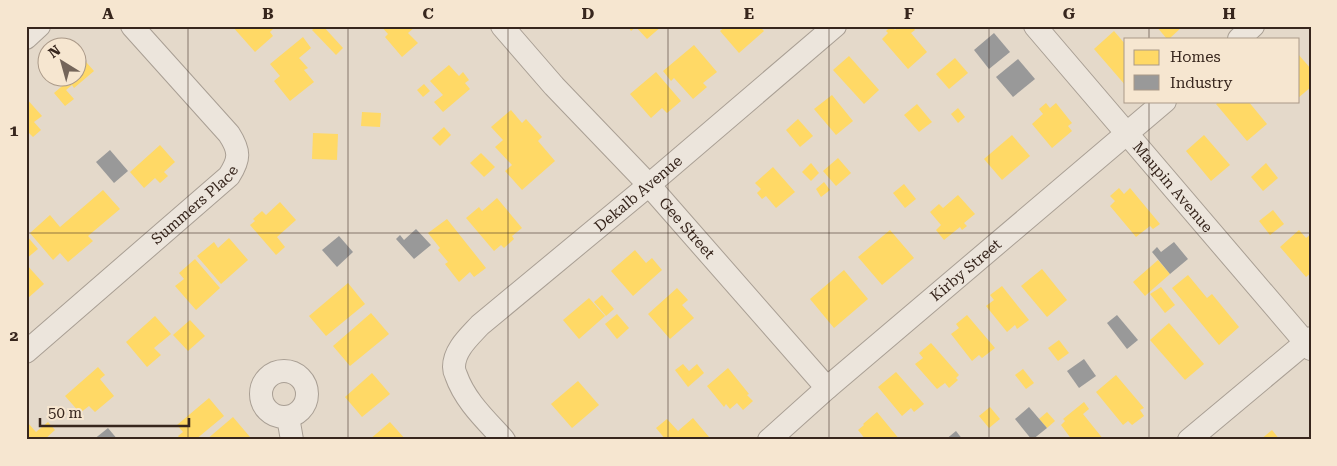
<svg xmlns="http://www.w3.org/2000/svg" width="1337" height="466" font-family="'Roboto Serif',serif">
	<rect width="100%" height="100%" fill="#e4d9ca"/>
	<!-- homes -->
	<g fill="#ffd966">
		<polygon points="232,26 272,26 274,28 270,32 273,36 255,52"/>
		<polygon points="317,26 323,26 343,48 336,55 312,30"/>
		<polygon points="381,26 416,26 408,33 418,43 402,57 385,37 388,34"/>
		<polygon points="628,26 662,26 647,39 636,27 631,31"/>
		<polygon points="726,26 759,26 764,31 739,53 720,31"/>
		<polygon points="891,26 895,30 899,26 912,26 915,30 911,33 927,52 908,69 882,39 888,33 886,31"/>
		<polygon points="1156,26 1183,26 1169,39 1167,39"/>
		<polygon points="1114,31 1126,45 1126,86 1094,49"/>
		<polygon points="303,37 311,48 299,58 308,68 304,70 314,82 290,101 274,81 280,76 270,64"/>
		<polygon points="694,45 717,72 703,83 707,87 693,99 674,78 671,81 663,71"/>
		<polygon points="79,54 94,71 74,88 72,85 66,90 74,99 65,106 54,93 68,81 65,78 78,78 78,55"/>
		<polygon points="1298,54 1311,69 1311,87 1298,98"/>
		<polygon points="849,56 879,90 864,104 833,70"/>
		<polygon points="955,58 968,73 949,89 936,74"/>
		<polygon points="449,65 459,76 463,72 469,80 465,83 470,89 443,112 434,102 443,95 430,81"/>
		<polygon points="656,72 681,101 667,113 662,108 651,118 630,94"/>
		<polygon points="424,84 430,91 423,97 417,90"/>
		<polygon points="832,95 853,121 836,135 814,109"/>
		<polygon points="26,98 42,116 34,122 41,130 33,137 26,130"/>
		<polygon points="1220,101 1248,101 1267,124 1247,141 1216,104"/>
		<polygon points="1046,103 1050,108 1056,103 1072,123 1068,126 1072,131 1052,148 1032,124 1043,114 1039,109"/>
		<polygon points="917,104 932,122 919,132 904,115"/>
		<polygon points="958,108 965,117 958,123 951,114"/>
		<polygon points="511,110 522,123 526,119 542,137 538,141 555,161 522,190 505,171 512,165 495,147 503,140 491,127"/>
		<polygon points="362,112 381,113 380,127 361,126"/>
		<polygon points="798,119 813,136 800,147 786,130"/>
		<polygon points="444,127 451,135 440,146 432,138"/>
		<polygon points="313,133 338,134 337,160 312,159"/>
		<polygon points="1012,135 1030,156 1002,180 984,159"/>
		<polygon points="1204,135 1230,165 1211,181 1186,151"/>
		<polygon points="160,145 175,162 164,172 168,176 160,183 155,178 144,188 130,172"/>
		<polygon points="481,153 495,167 484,177 470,163"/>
		<polygon points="838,158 851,173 836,186 823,171"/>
		<polygon points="811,163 819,173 811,181 802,172"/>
		<polygon points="1266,163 1278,178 1263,191 1251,177"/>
		<polygon points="773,167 795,192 776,208 766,196 762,199 757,193 761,189 755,183"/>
		<polygon points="824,182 830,190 821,197 816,189"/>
		<polygon points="904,184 916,199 905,208 893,193"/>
		<polygon points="1119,188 1124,194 1130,188 1160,224 1153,229 1150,226 1136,237 1110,206 1115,201 1110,196"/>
		<polygon points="103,190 120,209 88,236 93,241 68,262 60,253 53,260 30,233 50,215 60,227"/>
		<polygon points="958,195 975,214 964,223 967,226 962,230 960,227 944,240 936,230 941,225 930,212 939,204 943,208"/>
		<polygon points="497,198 522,228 512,236 514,239 504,248 501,245 494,251 466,218 479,207 482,211"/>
		<polygon points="280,202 296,220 277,237 285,247 276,255 250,225 255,221 253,219 262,211 266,215"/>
		<polygon points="1273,210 1284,224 1270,235 1259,221"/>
		<polygon points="447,219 486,268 474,277 470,272 459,282 445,264 448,262 438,250 440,248 428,233"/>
		<polygon points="890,230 914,258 882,285 858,257"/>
		<polygon points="1299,230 1306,238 1311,234 1311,273 1306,277 1280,247"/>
		<polygon points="26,235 38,249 26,259"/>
		<polygon points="229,238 248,260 221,284 197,256 214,242 218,248"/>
		<polygon points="635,250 646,263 652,258 662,270 633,296 611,271"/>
		<polygon points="195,259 220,288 196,310 175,286 184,279 179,273"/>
		<polygon points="1158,260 1170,274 1145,296 1133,282"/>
		<polygon points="26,264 44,284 28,298 26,296"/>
		<polygon points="1042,269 1067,300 1047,317 1021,286"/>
		<polygon points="844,270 868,299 834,328 810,299"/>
		<polygon points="1188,275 1207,298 1212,294 1239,327 1219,345 1172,288"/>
		<polygon points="348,283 365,304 326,336 309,316"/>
		<polygon points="1002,286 1029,320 1017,329 1015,325 1007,332 986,306 994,300 990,295"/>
		<polygon points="1161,287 1175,305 1165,313 1150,294"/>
		<polygon points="677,288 688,300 682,305 694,318 670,339 648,314"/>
		<polygon points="602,295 614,309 606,316 594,302"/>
		<polygon points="589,298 605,316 579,339 563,320"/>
		<polygon points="371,313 389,334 350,366 333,346"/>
		<polygon points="617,314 629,328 617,339 605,324"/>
		<polygon points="967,315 995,348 982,358 979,355 972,361 951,334 959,328 956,324"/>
		<polygon points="155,316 171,334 154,348 161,355 147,367 126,342"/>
		<polygon points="190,320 205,336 188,351 173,335"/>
		<polygon points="1169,323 1204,364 1185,380 1150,340"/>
		<polygon points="1059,340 1069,353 1058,361 1048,348"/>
		<polygon points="931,343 959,375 956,378 958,380 949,388 945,383 937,389 915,364 923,358 919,353"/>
		<polygon points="683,364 689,371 697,364 704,373 688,387 675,370"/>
		<polygon points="98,367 105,375 100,379 114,396 95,412 89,406 80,413 65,396"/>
		<polygon points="728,368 749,394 747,395 753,401 743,410 737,403 730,409 726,404 724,407 707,386"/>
		<polygon points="1023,369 1034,383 1026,389 1015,375"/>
		<polygon points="896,372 924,404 914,412 911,408 902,416 878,387"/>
		<polygon points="372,373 390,394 362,417 345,397"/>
		<polygon points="1116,375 1144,408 1140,410 1144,416 1132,425 1128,421 1123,425 1096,392"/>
		<polygon points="578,381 599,405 572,428 551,404"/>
		<polygon points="209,398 224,416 195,440 181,440 178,436 183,432 177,425"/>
		<polygon points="1084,402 1089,409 1083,414 1104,440 1072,440 1061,425 1065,421 1063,419"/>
		<polygon points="990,407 1000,419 989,428 979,416"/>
		<polygon points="877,412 900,440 866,440 858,430 864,425 863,424"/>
		<polygon points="1047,412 1055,421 1047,428 1039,419"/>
		<polygon points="233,417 250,437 247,440 206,440"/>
		<polygon points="693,418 709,437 705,440 666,440 656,428 667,419 678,431"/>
		<polygon points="48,422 55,430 44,440 26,440 26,424 28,423 36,432"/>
		<polygon points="390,422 406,440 369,440"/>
		<polygon points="1272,430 1280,440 1260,440"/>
	</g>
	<!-- industry -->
	<g fill="#999">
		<polygon points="994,33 1010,52 989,69 974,50"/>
		<polygon points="1018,59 1035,79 1013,97 996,77"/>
		<polygon points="110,150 128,171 114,183 96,162"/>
		<polygon points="416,229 431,245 414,259 396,239 400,235 404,240"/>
		<polygon points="339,236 353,252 337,267 322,250"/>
		<polygon points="1174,242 1188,259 1170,274 1152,252 1157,247 1161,252"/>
		<polygon points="1117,315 1138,340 1127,349 1107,323"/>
		<polygon points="1084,359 1096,376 1079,388 1067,371"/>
		<polygon points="1029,407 1047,428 1032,440 1015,419"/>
		<polygon points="108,428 118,440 93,440"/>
		<polygon points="956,431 963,440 945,440"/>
	</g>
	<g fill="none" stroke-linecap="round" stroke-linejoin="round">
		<defs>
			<g id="minor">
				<path id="s1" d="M502,26L554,86L649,185L827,388"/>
				<path id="s2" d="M1035,26L1311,349"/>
				<polyline points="26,38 39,26"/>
				<polyline points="1239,39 1253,26"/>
				<path id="s3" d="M26,352L229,176C240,159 240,151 229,134L132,26"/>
				<circle cx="284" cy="394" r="23"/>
				<polyline points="288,417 292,440"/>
				<path id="s4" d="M504,440C486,420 465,401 456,375C455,373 454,369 454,367C454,350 469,337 480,325L649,185L835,26"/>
				<path id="s5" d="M769,440L827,388L1165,101"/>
				<polyline points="1189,440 1311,338"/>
			</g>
		</defs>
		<!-- minor casing -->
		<use href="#minor" stroke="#a99f94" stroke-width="24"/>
		<!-- minor -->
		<use href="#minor" stroke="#ece5dc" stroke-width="22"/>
	</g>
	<!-- grid -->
	<path fill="none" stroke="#37261d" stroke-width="1" stroke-opacity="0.55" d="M188,26V440M348,26V440M508,26V440M668,26V440M829,26V440M989,26V440M1149,26V39M1149,101V440M26,233H1311"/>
	<g text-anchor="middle" stroke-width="5" stroke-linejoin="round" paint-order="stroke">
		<!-- street labels -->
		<g font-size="15" fill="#37261d" stroke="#f6e6d0">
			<text dy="5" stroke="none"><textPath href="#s2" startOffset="212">Maupin Avenue</textPath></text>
			<text dy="5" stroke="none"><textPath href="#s4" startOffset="346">Dekalb Avenue</textPath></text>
			<text dy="5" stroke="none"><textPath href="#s3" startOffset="224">Summers Place</textPath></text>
			<text dy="5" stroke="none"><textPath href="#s1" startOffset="274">Gee Street</textPath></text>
			<text dy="5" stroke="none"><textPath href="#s5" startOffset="260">Kirby Street</textPath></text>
		</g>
	</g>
	<!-- border -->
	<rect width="1337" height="466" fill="none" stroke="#f6e6d0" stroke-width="55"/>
	<!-- legend -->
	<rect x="1124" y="38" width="175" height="65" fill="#f6e6d0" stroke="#aa9988"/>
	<rect x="1134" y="50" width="25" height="15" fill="#ffd966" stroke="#aa9988"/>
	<text x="1170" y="62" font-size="15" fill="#37261d">Homes</text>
	<rect x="1134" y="75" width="25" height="15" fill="#999999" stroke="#aa9988"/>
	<text x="1170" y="88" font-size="15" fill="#37261d">Industry</text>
	<!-- north arrow -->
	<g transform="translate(62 62) rotate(323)"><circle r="24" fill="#f6e6d0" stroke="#aa9988"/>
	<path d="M0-4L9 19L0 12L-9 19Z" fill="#74655a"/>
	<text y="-8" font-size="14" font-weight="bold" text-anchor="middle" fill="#37261d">N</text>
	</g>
	<!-- scale -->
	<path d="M40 418v8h149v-8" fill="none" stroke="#37261d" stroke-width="2.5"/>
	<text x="48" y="418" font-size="15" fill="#37261d" stroke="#f6e6d0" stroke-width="4" paint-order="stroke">50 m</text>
	<rect x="28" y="28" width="1282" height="410" fill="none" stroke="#37261d" stroke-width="2"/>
	<g font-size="16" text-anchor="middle" font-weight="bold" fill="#37261d">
		<text x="108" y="19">A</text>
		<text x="268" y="19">B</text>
		<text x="428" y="19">C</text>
		<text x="588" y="19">D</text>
		<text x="749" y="19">E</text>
		<text x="909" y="19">F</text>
		<text x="1069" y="19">G</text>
		<text x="1229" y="19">H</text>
		<text x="14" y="136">1</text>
		<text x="14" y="341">2</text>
	</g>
</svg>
